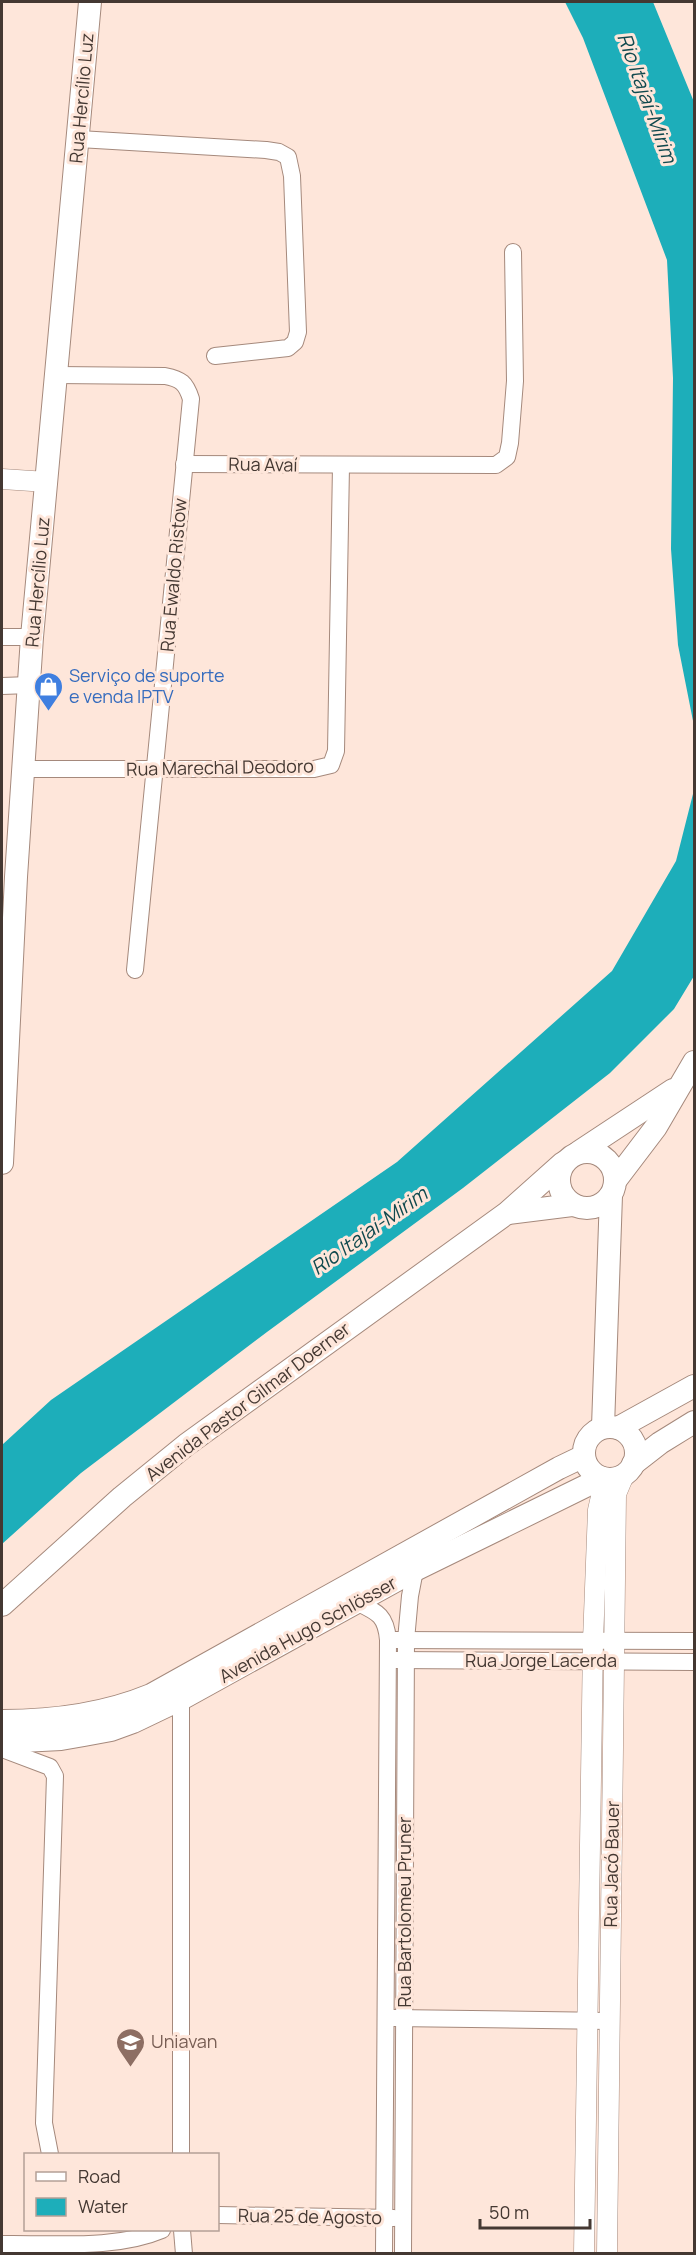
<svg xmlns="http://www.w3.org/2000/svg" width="696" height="2255" font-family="Manrope,sans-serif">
	<rect width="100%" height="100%" fill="#fee6da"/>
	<!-- water -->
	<g fill="#1daeba">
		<polygon points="565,2 653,2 694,102 694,726 678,645 671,549 673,378 667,260 583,38"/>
		<polygon points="694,790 694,976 674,1009 610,1073 463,1188 267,1332 81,1473 2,1544 2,1445 51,1400 397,1162 612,971 676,861"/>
	</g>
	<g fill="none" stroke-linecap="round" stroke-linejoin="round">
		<defs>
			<g id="minor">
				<polyline points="79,139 266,150 279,152 288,157 292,176 298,332 295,342 288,348 215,356"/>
				<path d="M56,375L165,376C181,379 186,383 191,399L135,970"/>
				<polyline points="184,464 496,465 507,457 510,443 515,381 513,252"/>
				<polyline points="2,637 32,637"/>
				<polyline points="2,686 30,685"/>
				<polyline points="24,769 314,769 331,765 336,751 341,466"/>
				<path d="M356,1602C377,1612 386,1615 388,1640L384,2254"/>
				<polyline points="395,1640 694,1641"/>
				<polyline points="395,1660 694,1662"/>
				<polyline points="2,1749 50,1767 55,1776 44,2123 50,2154"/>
				<polyline points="393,2018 610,2021"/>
				<polyline points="181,2154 181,1699"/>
				<polyline points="218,2215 394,2218"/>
				<polyline points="182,2230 184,2254"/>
				<path d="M2,2244C53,2243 115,2250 162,2230"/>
				<polyline points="403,2254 406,1640 410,1596 415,1570"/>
			</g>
			<g id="tertiary">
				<polyline points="2,479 47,482"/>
				<polyline points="584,2254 593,1641 598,1510 605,1479"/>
				<polyline points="607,2254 616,1494 624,1475"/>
			</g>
			<g id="secondary">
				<circle cx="587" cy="1180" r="28"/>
				<polyline points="579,1152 673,1090"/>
				<polyline points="2,1163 16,877 32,637 90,2"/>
				<polyline points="615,1181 656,1127 694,1062"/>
				<polyline points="508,1213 572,1205"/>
				<polyline points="603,1427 611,1195"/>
				<circle cx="610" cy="1453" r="26"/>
				<polyline points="618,1428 694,1386"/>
				<polyline points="633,1464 660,1443 694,1422"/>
				<polyline points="2,1605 122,1497 186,1445 507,1213 563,1163"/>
				<path d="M2,1721C52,1721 105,1714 151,1695L559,1468L584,1456"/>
				<polyline points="2,1742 61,1739 84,1735 111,1730 133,1722 181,1699 415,1570 602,1478"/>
			</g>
		</defs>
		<!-- minor casing -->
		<use href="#minor" stroke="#a5897c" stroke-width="18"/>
		<!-- tertiary casing -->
		<use href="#tertiary" stroke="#a5897c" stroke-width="21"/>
		<!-- secondary casing -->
		<use href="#secondary" stroke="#a5897c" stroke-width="24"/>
		<!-- minor -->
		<use href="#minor" stroke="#fff" stroke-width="16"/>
		<!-- tertiary -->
		<use href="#tertiary" stroke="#fff" stroke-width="20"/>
		<!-- secondary -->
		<use href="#secondary" stroke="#fff" stroke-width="22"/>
	</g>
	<!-- icons -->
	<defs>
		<symbol id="shop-pin" viewBox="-11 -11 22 30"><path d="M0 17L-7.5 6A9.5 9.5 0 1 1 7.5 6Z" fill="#3f7fe0" stroke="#fee6da"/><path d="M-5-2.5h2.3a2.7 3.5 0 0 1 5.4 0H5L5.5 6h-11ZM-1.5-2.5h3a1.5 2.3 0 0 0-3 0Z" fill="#fff"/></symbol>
		<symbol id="university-pin" viewBox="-11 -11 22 30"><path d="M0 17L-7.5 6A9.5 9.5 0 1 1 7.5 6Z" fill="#8d6e63" stroke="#fee6da"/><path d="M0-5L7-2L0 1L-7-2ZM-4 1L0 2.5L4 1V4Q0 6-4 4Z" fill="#fff"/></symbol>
	</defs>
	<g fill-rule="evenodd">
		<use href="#shop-pin" x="32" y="670" width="33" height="45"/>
		<use href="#university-pin" x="114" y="2026" width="33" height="45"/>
	</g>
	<g text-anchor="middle" stroke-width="6" stroke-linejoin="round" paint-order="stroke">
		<!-- street labels -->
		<g font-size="18" fill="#443832" stroke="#fee6da">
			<text transform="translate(82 98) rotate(-85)" y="6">Rua Hercílio Luz</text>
			<text transform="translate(263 465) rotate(1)" y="6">Rua Avaí</text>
			<text transform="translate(174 575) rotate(-85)" y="6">Rua Ewaldo Ristow</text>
			<text transform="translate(38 582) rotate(-85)" y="6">Rua Hercílio Luz</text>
			<text transform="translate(220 768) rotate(-1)" y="6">Rua Marechal Deodoro</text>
			<text transform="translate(248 1402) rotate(-37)" y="6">Avenida Pastor Gilmar Doerner</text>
			<text transform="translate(308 1630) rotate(-29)" y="6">Avenida Hugo Schlösser</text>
			<text x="541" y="1667">Rua Jorge Lacerda</text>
			<text transform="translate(612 1864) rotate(-89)" y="6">Rua Jacó Bauer</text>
			<text transform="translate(405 1912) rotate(-90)" y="6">Rua Bartolomeu Pruner</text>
			<text transform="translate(310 2217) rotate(1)" y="6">Rua 25 de Agosto</text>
		</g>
		<!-- shop labels -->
		<g font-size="18" fill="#366cbe" stroke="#fee6da" text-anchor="start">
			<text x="69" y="682">Serviço de suporte<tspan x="69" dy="21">e venda IPTV</tspan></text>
		</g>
		<!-- education labels -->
		<g font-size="18" fill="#785e54" stroke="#fee6da" text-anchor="start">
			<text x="151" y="2048">Uniavan</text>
		</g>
		<!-- water labels -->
		<g font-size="20" font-style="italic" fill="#10494e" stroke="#fee6da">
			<text transform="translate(647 98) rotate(70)" y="7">Rio Itajaí-Mirim</text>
			<text transform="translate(369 1231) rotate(-35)" y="7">Rio Itajaí-Mirim</text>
		</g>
	</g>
	<!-- border -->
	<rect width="696" height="2255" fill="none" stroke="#443832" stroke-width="6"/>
	<!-- legend -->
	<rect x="24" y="2153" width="195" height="78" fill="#fee6da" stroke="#b4a097" stroke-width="1.5"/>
	<rect x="36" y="2172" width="30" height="9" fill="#ffffff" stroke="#b4a097" stroke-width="1.5"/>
	<text x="78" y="2183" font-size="18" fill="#443832">Road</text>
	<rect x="36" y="2198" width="30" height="18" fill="#1daeba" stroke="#b4a097" stroke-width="1.5"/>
	<text x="78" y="2213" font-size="18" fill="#443832">Water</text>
	<!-- scale -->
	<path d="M480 2219v9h110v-9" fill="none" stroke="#443832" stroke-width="3"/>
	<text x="489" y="2219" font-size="18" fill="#443832" stroke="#fee6da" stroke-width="4.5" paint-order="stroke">50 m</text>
</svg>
